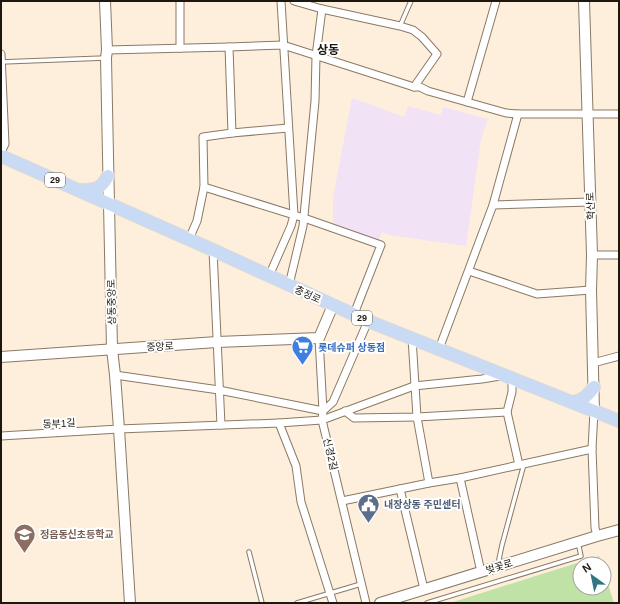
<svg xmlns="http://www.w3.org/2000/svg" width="620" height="604" font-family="Arial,'Noto Sans KR',sans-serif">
	<rect width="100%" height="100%" fill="#feefdd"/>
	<!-- education -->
	<polygon fill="#f1e2f5" points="352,98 404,117 408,106 441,115 443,107 488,119 481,139 466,246 389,235 382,232 378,241 333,225 333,197"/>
	<!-- green -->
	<polygon fill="#c0e2a6" points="599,556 602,564 580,564 580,588 604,588 604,572 614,603 450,603"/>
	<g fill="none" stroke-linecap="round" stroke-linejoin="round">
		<defs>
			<g id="lane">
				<polyline points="400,26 411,1"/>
				<polyline points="1,62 105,58"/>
				<polyline points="249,552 262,603"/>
				<polyline points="500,565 499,559 502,545 524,464"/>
				<polyline points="297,603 361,584"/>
				<polyline points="427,603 581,556 578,542"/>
			</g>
			<g id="street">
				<polyline points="180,1 180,48"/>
				<polyline points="229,47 283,45 414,87 437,54 422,37 413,30 400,26 322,9 294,1"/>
				<polyline points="107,50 229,47 232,133 203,137 204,187 197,221 189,239"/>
				<polyline points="1,54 5,144 1,152"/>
				<polyline points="414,87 420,87 428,91 506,113 518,114"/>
				<polyline points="467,102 496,1"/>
				<polyline points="232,133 288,128"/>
				<polyline points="204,187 294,215 304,218 381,245 354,314"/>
				<polyline points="493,205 590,202"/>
				<polyline points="213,250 221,425"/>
				<polyline points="592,255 619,255"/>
				<polyline points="469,271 537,294 591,290"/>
				<polyline points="269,276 291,226 294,215 281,1"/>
				<polyline points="289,285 303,226 315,101 316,56 322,9"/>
				<polyline points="319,338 323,411 322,420 366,603"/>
				<polyline points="412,338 417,417 429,483"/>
				<polyline points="439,349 493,205 518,114 619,114"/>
				<polyline points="593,363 619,356"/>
				<polyline points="115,375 219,390 323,411 333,402 368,321"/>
				<polyline points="512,378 512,392 507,412 519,465"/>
				<polyline points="345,411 354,418 417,417 507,412"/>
				<polyline points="594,411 592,449 595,528 597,536"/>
				<polyline points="279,423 322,420 414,386 482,379 500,376"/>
				<polyline points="1,436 119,429 279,423 296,466 301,502 333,603"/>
				<polyline points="460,478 481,572"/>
				<polyline points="400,489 424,589"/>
				<polyline points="342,501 429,483 460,478 592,449"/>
			</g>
			<g id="secondary">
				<polyline points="105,1 107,50 106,58 112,349 115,375 119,429 130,603"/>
				<polyline points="584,1 592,255 591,290 594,411"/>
				<polyline points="1,357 217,342 319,338 333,305"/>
				<polyline points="380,603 597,536 619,530"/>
			</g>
			<g id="primary">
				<polyline points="1,156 213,250 333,305 368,321 619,421"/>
				<path d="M80,190C94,190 101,190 108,176"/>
				<path d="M573,402C583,400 588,396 594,387"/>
			</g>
		</defs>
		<!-- lane casing -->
		<use href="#lane" stroke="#8a7964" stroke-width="5.5"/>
		<!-- street casing -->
		<use href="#street" stroke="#8a7964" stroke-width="9"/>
		<!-- secondary casing -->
		<use href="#secondary" stroke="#8a7964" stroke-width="12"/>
		<!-- primary casing -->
		<use href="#primary" stroke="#dbdad8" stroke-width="14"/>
		<!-- lane -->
		<use href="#lane" stroke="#fff" stroke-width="3.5"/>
		<!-- street -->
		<use href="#street" stroke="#fff" stroke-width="7"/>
		<!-- secondary -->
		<use href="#secondary" stroke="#fff" stroke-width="10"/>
		<!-- primary -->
		<use href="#primary" stroke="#c8daf4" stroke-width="12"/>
	</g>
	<!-- icons -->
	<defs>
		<symbol id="supermarket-pin" viewBox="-11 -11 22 30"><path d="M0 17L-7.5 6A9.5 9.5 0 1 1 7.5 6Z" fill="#3f7fe0" stroke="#fff"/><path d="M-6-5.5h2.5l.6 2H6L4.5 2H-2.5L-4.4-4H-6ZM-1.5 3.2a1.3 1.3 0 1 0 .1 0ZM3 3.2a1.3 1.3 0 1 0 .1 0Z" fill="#fff"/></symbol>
		<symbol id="civic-pin" viewBox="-11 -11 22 30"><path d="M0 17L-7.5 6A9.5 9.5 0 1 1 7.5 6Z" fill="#5c6f8a" stroke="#fff"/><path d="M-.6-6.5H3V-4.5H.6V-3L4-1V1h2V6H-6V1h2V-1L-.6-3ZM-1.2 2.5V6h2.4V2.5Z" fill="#fff"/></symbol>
		<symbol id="school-pin" viewBox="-11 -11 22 30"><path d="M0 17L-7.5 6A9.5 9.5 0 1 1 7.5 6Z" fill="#8d6e63" stroke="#fff"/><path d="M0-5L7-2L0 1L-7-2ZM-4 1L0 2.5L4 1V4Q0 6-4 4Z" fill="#fff"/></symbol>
	</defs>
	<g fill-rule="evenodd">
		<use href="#supermarket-pin" x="290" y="334" width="25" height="34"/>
		<use href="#civic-pin" x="356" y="492" width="25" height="34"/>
		<use href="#school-pin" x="12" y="522" width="25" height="34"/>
	</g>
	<g text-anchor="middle" stroke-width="4" stroke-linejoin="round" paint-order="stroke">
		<!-- shield labels -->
		<g fill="#fff" stroke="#615d56" stroke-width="1">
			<rect x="45" y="173" width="20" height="14" rx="3"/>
			<rect x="352" y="311" width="20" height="14" rx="3"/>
		</g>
		<g font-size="9" font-weight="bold" fill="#1d170e">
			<text x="55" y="183">29</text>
			<text x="362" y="321">29</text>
		</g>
		<!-- street labels -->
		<g font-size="10" fill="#1d170e" stroke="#fff">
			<text transform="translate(590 206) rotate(-92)" y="4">학산로</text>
			<text transform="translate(308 294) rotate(25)" y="4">충정로</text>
			<text transform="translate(111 302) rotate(-91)" y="4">상동중앙로</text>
			<text transform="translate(160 346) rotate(-3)" y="4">중앙로</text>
			<text transform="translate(59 423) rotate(-3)" y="4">동부1길</text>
			<text transform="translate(331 454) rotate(77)" y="4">신경2길</text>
			<text transform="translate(499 566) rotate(-17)" y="4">벚꽃로</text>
		</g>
		<!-- shop labels -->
		<g font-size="10" font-weight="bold" fill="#366cbe" stroke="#fff" text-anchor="start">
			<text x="318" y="351">롯데슈퍼 상동점</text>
		</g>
		<!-- service labels -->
		<g font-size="10" font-weight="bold" fill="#4e5e75" stroke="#fff" text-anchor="start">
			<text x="384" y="508">내장상동 주민센터</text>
		</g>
		<!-- education labels -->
		<g font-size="10" font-weight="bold" fill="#785e54" stroke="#fff" text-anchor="start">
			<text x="40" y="538">정읍동신초등학교</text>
		</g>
		<!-- quarter labels -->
		<g font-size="12" font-weight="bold" fill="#1d170e" stroke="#fff">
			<text x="328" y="54">상동</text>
		</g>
	</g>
	<!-- border -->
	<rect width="620" height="604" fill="none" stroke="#1d170e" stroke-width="4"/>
	<!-- north arrow -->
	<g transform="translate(592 576) rotate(327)"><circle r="19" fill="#ffffff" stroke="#a5a29f"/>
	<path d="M0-3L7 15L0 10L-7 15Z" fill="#2f7682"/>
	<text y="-6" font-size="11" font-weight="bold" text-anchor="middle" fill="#1d170e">N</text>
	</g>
</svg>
